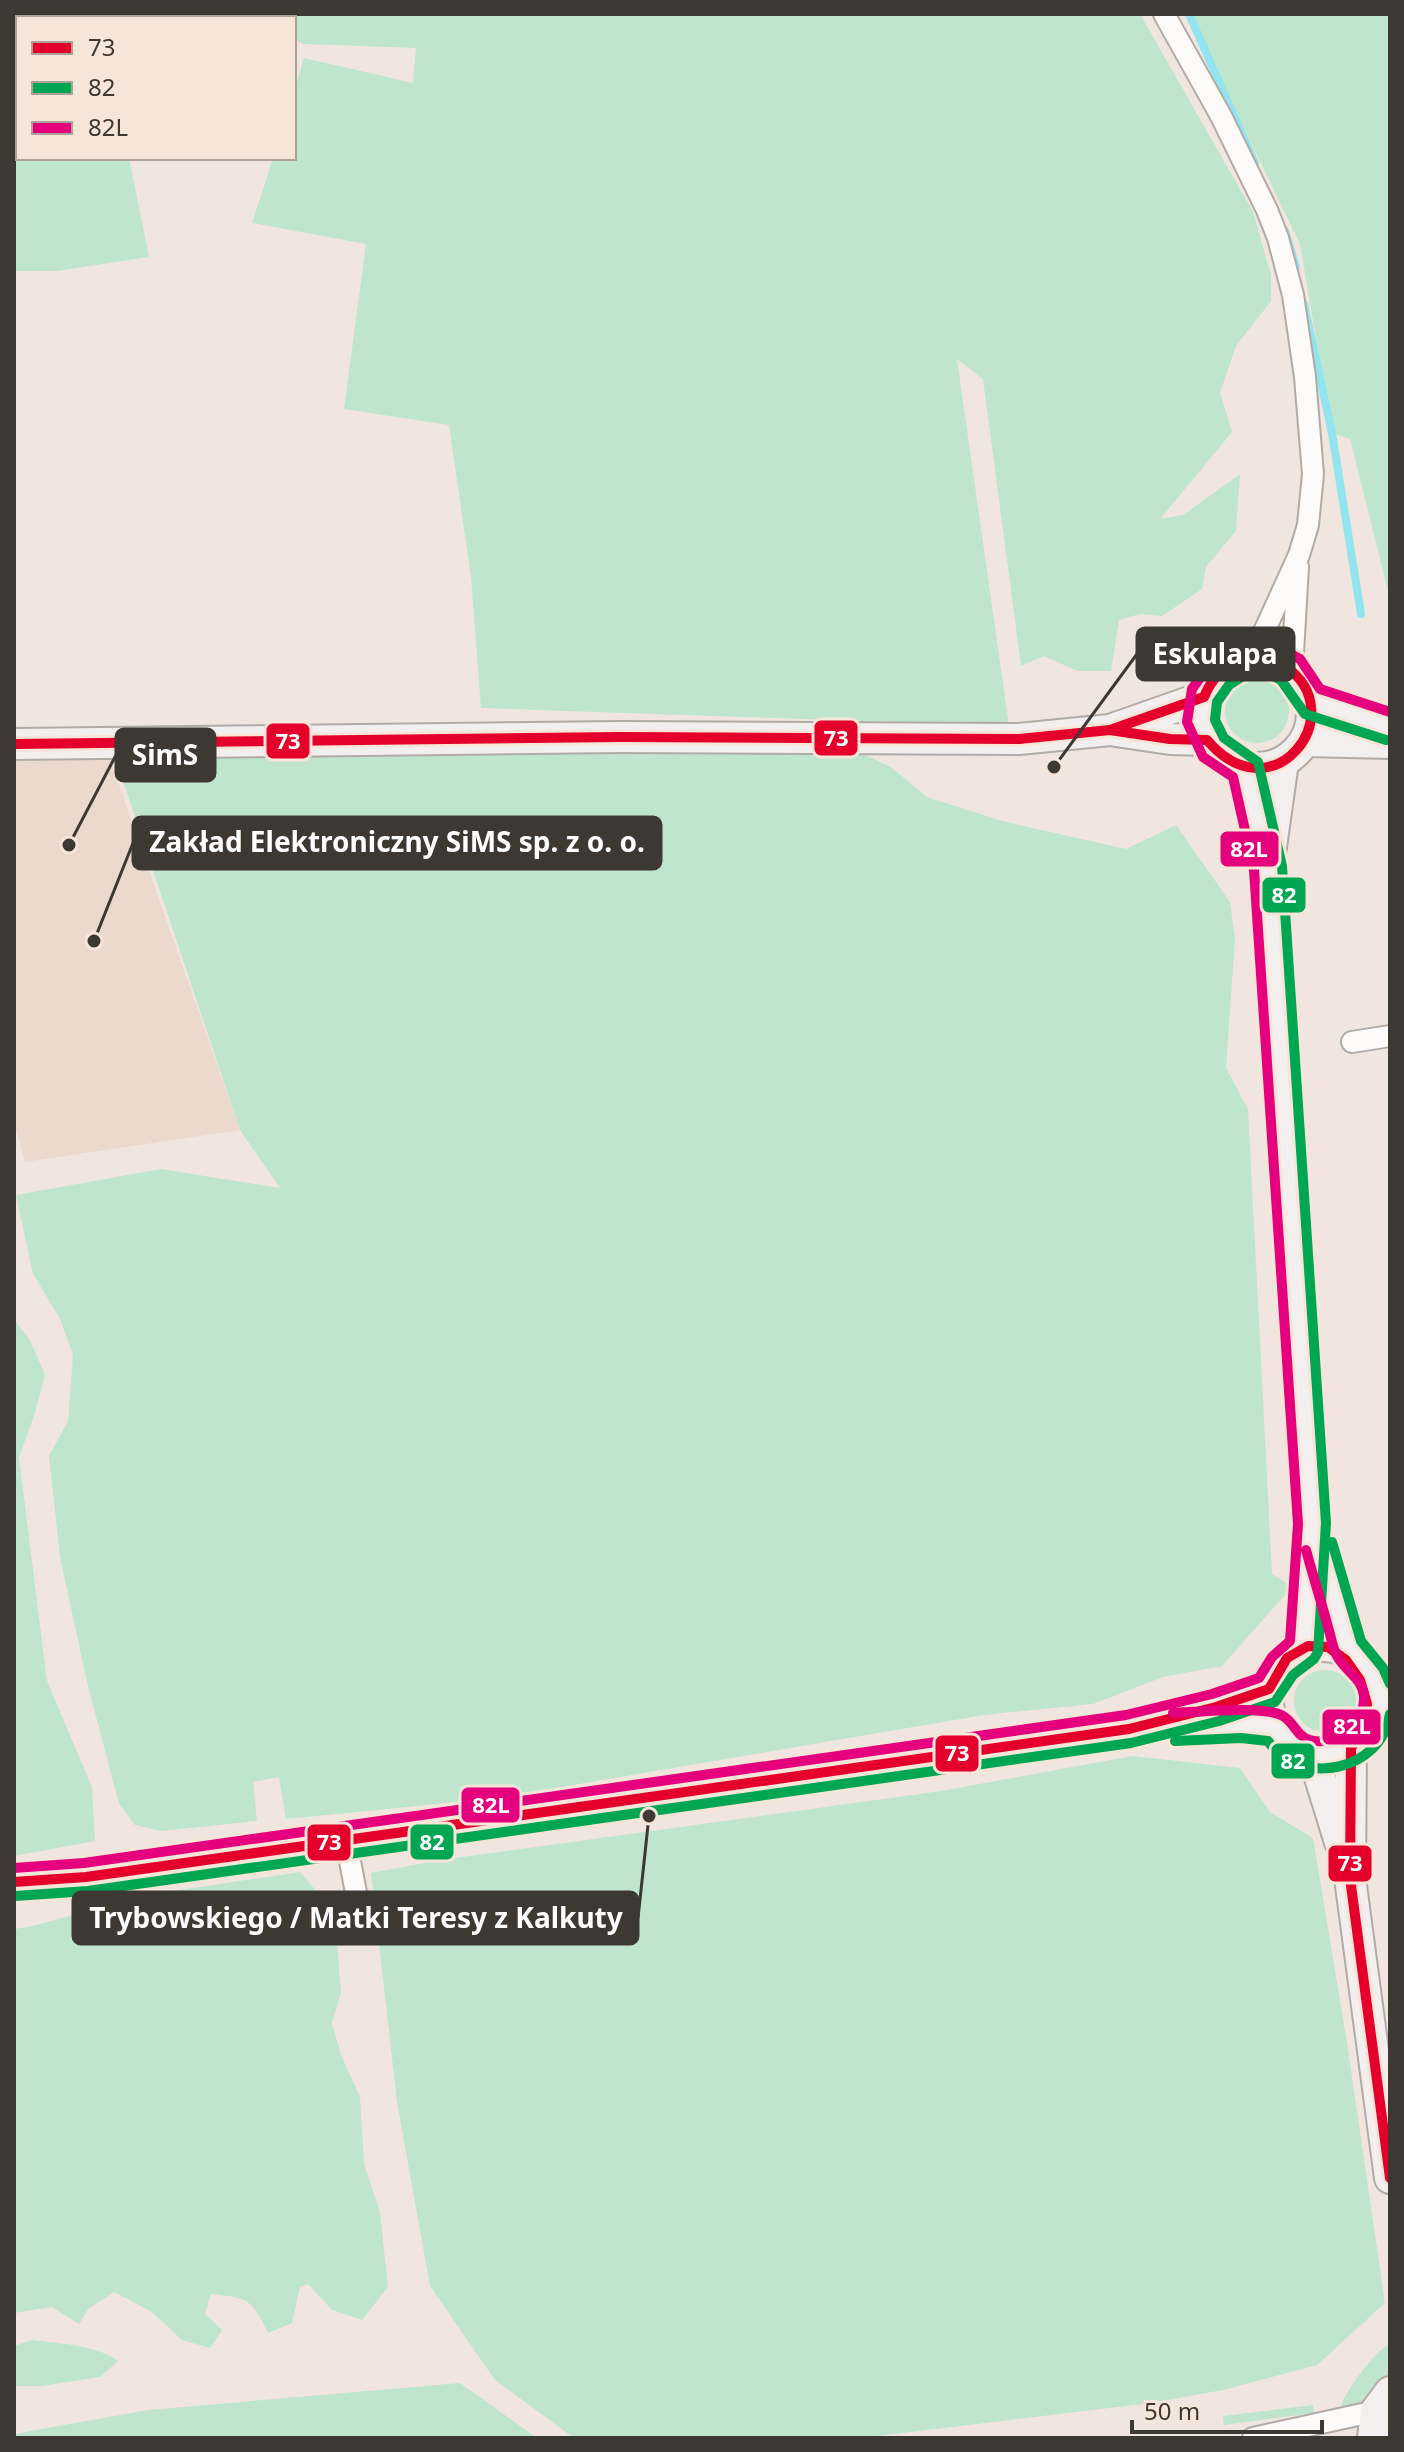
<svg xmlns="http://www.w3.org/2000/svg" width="1404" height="2452" font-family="'Noto Sans',sans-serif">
	<rect width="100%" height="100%" fill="#f0e6df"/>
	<!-- built -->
	<polygon fill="#ebd9ce" points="110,759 240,1130 25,1162 14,1121 14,761"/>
	<!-- green -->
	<g fill="#bfe5cc">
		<polygon points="278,14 1140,14 1253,212 1271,275 1271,301 1236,346 1220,393 1232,432 1160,519 1183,515 1240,474 1236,531 1206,567 1202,589 1162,616 1140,614 1119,620 1111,671 1077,671 1044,656 1021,666 983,379 957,359 1009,726 481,708 471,577 449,425 344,409 366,244 252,223 273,158 294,158 294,91 304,58 413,83 416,48 304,44 294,40 294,18 279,18"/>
		<polygon points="1189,14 1390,14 1390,599 1350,439 1332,433 1300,244"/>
		<polygon points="14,63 18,64 18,158 129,158 149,257 57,271 14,271"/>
		<circle cx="1257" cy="711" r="32"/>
		<polygon points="857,751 891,767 927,797 1002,821 1126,849 1176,825 1230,902 1235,939 1226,1068 1248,1109 1272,1574 1292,1587 1222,1666 1163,1677 1093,1704 984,1715 497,1798 286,1819 279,1777 253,1782 257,1821 162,1831 135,1825 119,1804 87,1682 60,1557 49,1456 68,1421 73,1355 60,1319 33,1274 16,1195 161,1169 280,1188 240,1130 115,757"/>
		<polygon points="14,1320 30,1340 45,1375 34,1416 19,1457 47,1681 92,1787 95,1841 14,1856"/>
		<circle cx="1325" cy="1701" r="31"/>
		<polygon points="1133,1756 1240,1768 1270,1812 1313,1838 1347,2043 1385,2303 1317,2365 1223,2390 1151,2403 861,2438 574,2438 495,2380 430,2286 397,2102 371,1873 441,1860 941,1791"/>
		<path d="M300,1872L323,1899L336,1932L341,1992L332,2023L341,2055L360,2097L364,2164L380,2212L388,2287L362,2320L332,2310L308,2284L300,2287L292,2323L268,2333C252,2299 249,2298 211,2294L205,2314L222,2330L210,2348L182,2340L152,2312L114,2292L88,2309L79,2324L52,2307L14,2313V1929L28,1927L153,1894Z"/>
		<path d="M32,2340C60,2344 94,2344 118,2361L100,2377L42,2386H14V2346Z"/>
		<path d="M1390,2344C1390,2353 1391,2363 1389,2371C1383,2391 1359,2406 1340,2410C1342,2395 1376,2349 1390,2344Z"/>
		<polygon points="460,2383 537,2438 14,2438 14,2434 148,2410"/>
		<polygon points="1313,2405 1314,2413 1224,2425 1223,2416"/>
	</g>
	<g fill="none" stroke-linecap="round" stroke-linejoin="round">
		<!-- stream -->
		<g stroke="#92e4ee" stroke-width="8">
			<polyline points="1189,14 1255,163"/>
			<polyline points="1285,231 1296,267"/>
			<polyline points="1304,304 1332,433 1361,614"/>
		</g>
		<defs>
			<g id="street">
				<polyline points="1164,14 1221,116 1267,210 1278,238 1293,295 1305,377 1313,474 1308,525 1299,555 1252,658"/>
				<polyline points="1292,670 1298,567"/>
				<polyline points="1352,1042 1390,1036"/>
				<polyline points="346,1840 357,1898"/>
				<polyline points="1253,2438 1376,2411"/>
			</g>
			<g id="secondary">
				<circle cx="1257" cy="713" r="55"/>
				<polyline points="1311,701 1390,727"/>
				<polyline points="1116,731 1170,739 1207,740"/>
				<polyline points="1305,741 1390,743"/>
				<polyline points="14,744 621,737 1019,739 1110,730 1204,697"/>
				<polyline points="1245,768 1268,868 1312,1524 1304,1649"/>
				<polyline points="1270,854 1283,762"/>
				<polyline points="1317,1541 1351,1654"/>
				<circle cx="1323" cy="1701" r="55"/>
				<polyline points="1190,1726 1241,1724 1276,1728"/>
				<polyline points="1351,1748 1350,1878 1390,2178"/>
				<polyline points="1313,1755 1340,1842"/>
				<polyline points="14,1882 86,1877 277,1848 1129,1729 1216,1707 1269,1689"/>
				<polyline points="1373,2438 1376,2411 1390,2392"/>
			</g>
		</defs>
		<!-- street casing -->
		<use href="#street" stroke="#b1aaa5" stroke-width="24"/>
		<!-- secondary casing -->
		<use href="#secondary" stroke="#b1aaa5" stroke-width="34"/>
		<!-- street -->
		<use href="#street" stroke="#fdfbfa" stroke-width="20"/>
		<!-- secondary -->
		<use href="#secondary" stroke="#f4efef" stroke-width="30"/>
		<defs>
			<g id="bus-1">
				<path d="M1263,658C1270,661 1280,662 1286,667C1353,713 1273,818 1207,740L1170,739L1110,730L1204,697C1217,666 1233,662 1263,658Z"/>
				<polyline points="14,744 621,737 1019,739 1110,730"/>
				<polyline points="14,1882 86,1877 1129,1729 1216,1707 1269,1689 1287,1658 1308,1646 1328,1647 1346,1660 1360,1680 1367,1704 1364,1728 1351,1748 1350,1878 1390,2178"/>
			</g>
			<g id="bus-2">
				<polyline points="1332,1542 1361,1641 1383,1668 1390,1684"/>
				<path d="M1175,1741L1241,1738L1268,1741C1302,1789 1382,1770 1390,1714"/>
				<polyline points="15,1896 88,1891 1131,1743 1219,1721 1275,1702 1293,1675 1314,1659 1318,1652 1326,1523 1282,866 1258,762 1224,738 1215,720 1217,702 1229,685 1246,674 1264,672 1281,680 1305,714 1386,740"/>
			</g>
			<g id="bus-3">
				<path d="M1173,1713C1197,1712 1265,1705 1283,1716C1295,1723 1296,1736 1310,1740C1337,1747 1365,1724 1364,1696C1363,1679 1345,1671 1337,1656C1332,1647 1331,1636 1328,1627C1321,1601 1313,1576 1306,1550"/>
				<polyline points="14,1868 84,1863 1126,1715 1212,1694 1259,1678 1272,1657 1290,1641 1298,1524 1254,870 1233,777 1203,757 1187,722 1192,689 1209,665 1235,648 1271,644 1300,659 1320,689 1390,712"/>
			</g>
		</defs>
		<!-- bus-1 casing -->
		<use href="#bus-1" stroke="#f6e5d9" stroke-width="16"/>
		<!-- bus-2 casing -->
		<use href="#bus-2" stroke="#f6e5d9" stroke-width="16"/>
		<!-- bus-3 casing -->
		<use href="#bus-3" stroke="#f6e5d9" stroke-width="16"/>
		<!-- bus-1 -->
		<use href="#bus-1" stroke="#e4002b" stroke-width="10"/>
		<!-- bus-2 -->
		<use href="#bus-2" stroke="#00a651" stroke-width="10"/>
		<!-- bus-3 -->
		<use href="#bus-3" stroke="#e5007d" stroke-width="10"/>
	</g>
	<!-- callouts -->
	<path fill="none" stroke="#3e3833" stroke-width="3" d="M1054 767L1137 654M69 845L116 755M94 941L133 843M649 1816L638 1918"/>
	<g fill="#3e3833" stroke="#f6e5d9" stroke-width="3">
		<circle cx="1054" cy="767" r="8"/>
		<circle cx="69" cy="845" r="8"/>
		<circle cx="94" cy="941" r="8"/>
		<circle cx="649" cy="1816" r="8"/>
	</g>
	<g fill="#3e3833" stroke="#3e3833" stroke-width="3">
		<rect x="1137" y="628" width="157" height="52" rx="8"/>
		<rect x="116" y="729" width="99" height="52" rx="8"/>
		<rect x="133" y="817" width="528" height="52" rx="8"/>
		<rect x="73" y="1892" width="565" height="52" rx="8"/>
	</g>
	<g font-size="28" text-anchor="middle" font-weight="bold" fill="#fff">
		<text x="1215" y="664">Eskulapa</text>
		<text x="165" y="765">SimS</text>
		<text x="397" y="852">Zakład Elektroniczny SiMS sp. z o. o.</text>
		<text x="356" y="1928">Trybowskiego / Matki Teresy z Kalkuty</text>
	</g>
	<g stroke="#f6e5d9" stroke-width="3">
		<rect x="813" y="719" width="46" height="38" rx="8" fill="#e4002b"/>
		<rect x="265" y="722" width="46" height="38" rx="8" fill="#e4002b"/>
		<rect x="1219" y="830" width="61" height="38" rx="8" fill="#e5007d"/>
		<rect x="1261" y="876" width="46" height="38" rx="8" fill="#00a651"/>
		<rect x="1321" y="1708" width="61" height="38" rx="8" fill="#e5007d"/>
		<rect x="934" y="1734" width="46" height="39" rx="8" fill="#e4002b"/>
		<rect x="1270" y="1742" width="46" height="38" rx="8" fill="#00a651"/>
		<rect x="460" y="1786" width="61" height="38" rx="8" fill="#e5007d"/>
		<rect x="409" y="1823" width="46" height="38" rx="8" fill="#00a651"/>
		<rect x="306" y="1823" width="46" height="39" rx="8" fill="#e4002b"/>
		<rect x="1327" y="1844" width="46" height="39" rx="8" fill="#e4002b"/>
	</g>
	<g font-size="22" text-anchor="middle" font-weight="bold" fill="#fff">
		<text x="836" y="746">73</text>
		<text x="288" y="749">73</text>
		<text x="1249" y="857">82L</text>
		<text x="1284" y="903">82</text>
		<text x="1352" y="1734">82L</text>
		<text x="957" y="1761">73</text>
		<text x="1293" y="1769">82</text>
		<text x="491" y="1813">82L</text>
		<text x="432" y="1850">82</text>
		<text x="329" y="1850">73</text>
		<text x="1350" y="1871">73</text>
	</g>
	<!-- border -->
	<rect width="1404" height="2452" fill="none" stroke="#3e3833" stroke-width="32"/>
	<!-- legend -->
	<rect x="16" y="16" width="280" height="144" fill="#f6e5d9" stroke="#aca097" stroke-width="2"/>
	<rect x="32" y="42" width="40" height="12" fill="#e4002b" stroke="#aca097" stroke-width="2"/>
	<text x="88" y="56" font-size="24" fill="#3e3833">73</text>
	<rect x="32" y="82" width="40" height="12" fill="#00a651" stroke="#aca097" stroke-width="2"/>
	<text x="88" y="96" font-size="24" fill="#3e3833">82</text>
	<rect x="32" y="122" width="40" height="12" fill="#e5007d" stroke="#aca097" stroke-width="2"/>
	<text x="88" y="136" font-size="24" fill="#3e3833">82L</text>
	<!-- scale -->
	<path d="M1132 2420v12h190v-12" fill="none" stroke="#3e3833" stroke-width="4"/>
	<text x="1144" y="2420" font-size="24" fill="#3e3833" stroke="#f6e5d9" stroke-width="6" paint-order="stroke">50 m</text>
</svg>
